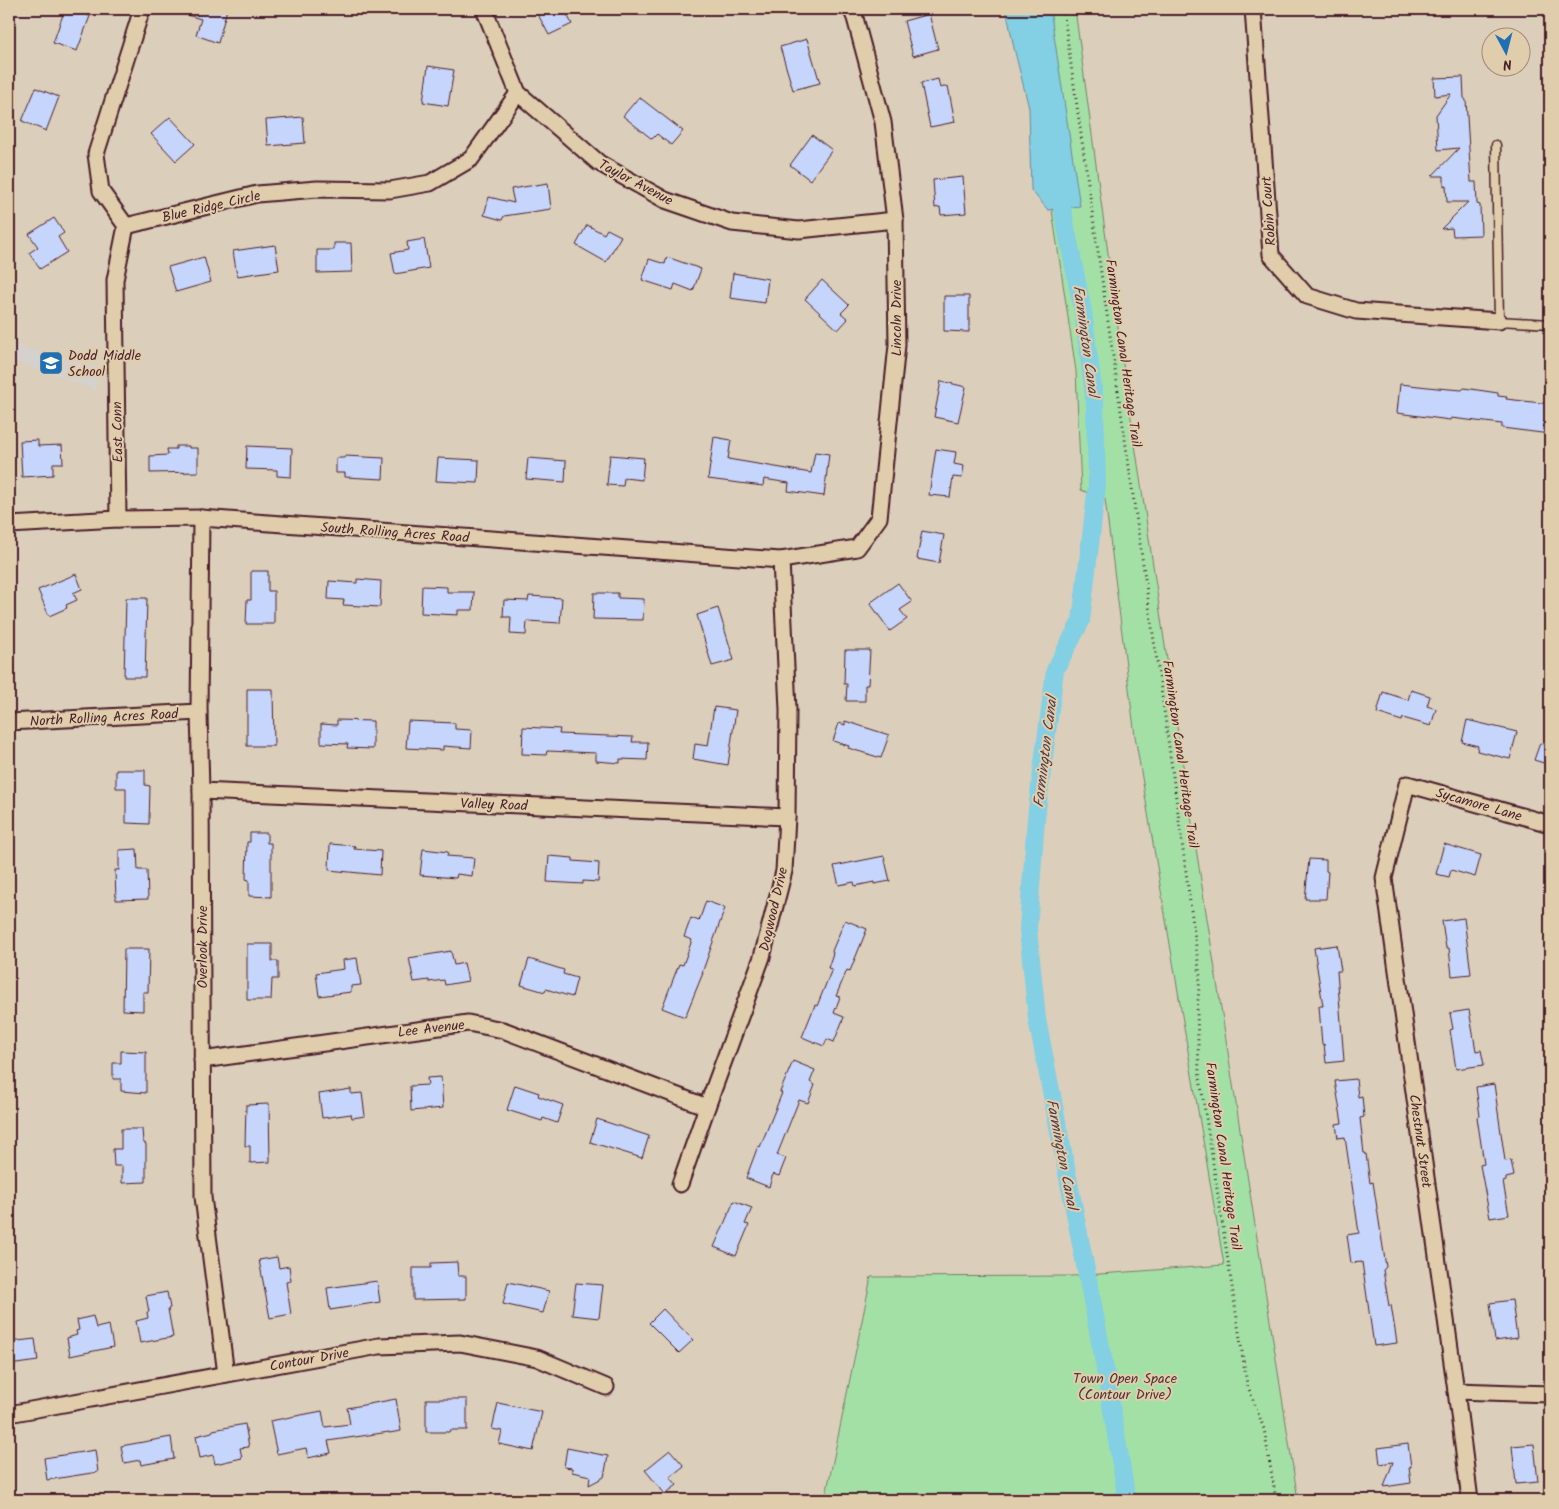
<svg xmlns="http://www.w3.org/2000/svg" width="1559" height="1509" font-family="Kalam,sans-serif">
	<rect width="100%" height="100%" fill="#dbcfbb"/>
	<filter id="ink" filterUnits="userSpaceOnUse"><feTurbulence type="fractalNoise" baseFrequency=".02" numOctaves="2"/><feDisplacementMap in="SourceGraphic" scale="10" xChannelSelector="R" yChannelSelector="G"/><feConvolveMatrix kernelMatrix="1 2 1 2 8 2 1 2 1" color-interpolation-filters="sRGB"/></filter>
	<g filter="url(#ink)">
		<!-- built -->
		<polygon fill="#d4d1ce" points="9,343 96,368 96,390 9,359"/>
		<!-- green -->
		<polygon fill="#a3e0a6" stroke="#768068" points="1022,9 1075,9 1123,364 1178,733 1298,1500 825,1500 871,1277 1072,1276 1224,1265 1135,736 1105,499 1081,490 1076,371"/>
		<!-- water -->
		<polygon fill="#83cfe3" stroke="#6c8999" points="1006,9 1050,9 1080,206 1048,210 1031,190 1029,108 1014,48"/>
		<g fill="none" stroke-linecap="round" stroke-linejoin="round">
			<!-- canal -->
			<polyline stroke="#83cfe3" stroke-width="18" points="1058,187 1083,312 1095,404 1097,485 1081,621 1055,670 1036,818 1028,929 1037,1019 1103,1357 1127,1500"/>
		</g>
		<!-- building -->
		<g fill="#c5d5fb" stroke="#4a1f2b">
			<polygon points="65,9 78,9 77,12 90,16 77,51 53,43"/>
			<polygon points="177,9 227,9 218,43 196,35 201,19 176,12"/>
			<polygon points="535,9 564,9 572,24 549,35"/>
			<polygon points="929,14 938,49 913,56 904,21"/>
			<polygon points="807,39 820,83 793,90 780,47"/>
			<polygon points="428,66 454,70 448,106 423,102"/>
			<polygon points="1463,77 1464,98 1466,100 1471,182 1476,182 1477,204 1480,205 1481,235 1453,236 1452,228 1441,229 1468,202 1447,202 1446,185 1444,186 1444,176 1432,176 1459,148 1438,150 1436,115 1451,94 1435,96 1434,78"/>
			<polygon points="938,79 940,88 948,86 955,122 930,127 921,83"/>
			<polygon points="36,88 59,97 46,131 22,121"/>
			<polygon points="639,97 683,131 671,145 657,134 652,139 623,116"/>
			<polygon points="170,117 195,144 176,161 151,134"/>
			<polygon points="303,117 305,143 268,146 266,120"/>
			<polygon points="812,135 832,150 810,180 790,165"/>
			<polygon points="963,177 966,213 941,215 940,207 935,208 933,180"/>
			<polygon points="548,183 551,209 504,216 502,220 484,215 489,197 514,203 511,189"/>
			<polygon points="54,218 64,233 58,237 67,252 40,269 29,253 38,247 29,234"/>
			<polygon points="587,225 604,234 607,229 621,236 606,262 576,245"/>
			<polygon points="424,239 429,268 395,274 391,253 408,250 407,242"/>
			<polygon points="334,243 351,243 352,272 317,273 317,250 334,250"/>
			<polygon points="275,245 279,270 237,276 233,251"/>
			<polygon points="204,257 211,282 176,292 168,267"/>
			<polygon points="667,257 701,269 693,291 675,284 673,290 642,280 649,259 665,264"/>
			<polygon points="733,273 768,279 765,303 730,298"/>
			<polygon points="822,280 849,305 841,313 848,319 838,330 805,299"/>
			<polygon points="944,296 969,296 969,332 944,331"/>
			<polygon points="941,381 966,387 958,422 934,417"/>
			<polygon points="1400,384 1437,388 1462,390 1464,388 1498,393 1498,396 1507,397 1506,399 1550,404 1550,434 1502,428 1502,424 1451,418 1450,420 1397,413"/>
			<polygon points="714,437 731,440 728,459 811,473 815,452 829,454 824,496 788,491 789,483 764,479 763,486 708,479"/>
			<polygon points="38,440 38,446 62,445 63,463 53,463 53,475 22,477 20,441"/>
			<polygon points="176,446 189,446 189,448 198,448 198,472 150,473 150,456 168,455 167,449 176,449"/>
			<polygon points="247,446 292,448 291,477 277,476 277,470 246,469"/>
			<polygon points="936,449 956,452 954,464 964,466 962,478 953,477 950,497 929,495"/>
			<polygon points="610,455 644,458 642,480 624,478 623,486 607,485"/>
			<polygon points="345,456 384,458 383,479 345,477 345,473 336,473 336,458 345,458"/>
			<polygon points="438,458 479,460 478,483 436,481"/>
			<polygon points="528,458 566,461 565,482 526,479"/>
			<polygon points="922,531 944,535 939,563 917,559"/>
			<polygon points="251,571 268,571 268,591 274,591 274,624 246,624 247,600 251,600"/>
			<polygon points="76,574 82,589 73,593 77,600 66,605 67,608 49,616 38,590"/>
			<polygon points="357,579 381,581 380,607 343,605 344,600 328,599 329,581 357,583"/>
			<polygon points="898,583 912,602 900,610 907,619 890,631 870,603"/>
			<polygon points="422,586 447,587 447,592 474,592 473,610 458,610 458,615 421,613"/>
			<polygon points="594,593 618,593 618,598 644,599 643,620 593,619"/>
			<polygon points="529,596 562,598 560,623 527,621 526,635 510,634 511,617 503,617 504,600 528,601"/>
			<polygon points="126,598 147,598 145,677 124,677"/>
			<polygon points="718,608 734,660 712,666 697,615"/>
			<polygon points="845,650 870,650 868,685 865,685 865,701 846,701 847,684 844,684"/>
			<polygon points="247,689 273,689 274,746 247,746"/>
			<polygon points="1411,690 1430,696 1427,706 1436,709 1431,726 1403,718 1402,721 1377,713 1383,692 1408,700"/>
			<polygon points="714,707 736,710 728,765 693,759 695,744 708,746"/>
			<polygon points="337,720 373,721 373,749 347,748 348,744 321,743 321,724 337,725"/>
			<polygon points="1467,720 1517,732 1510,759 1477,751 1478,746 1462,742"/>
			<polygon points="408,721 455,723 455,729 472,730 471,748 443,746 443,750 406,748"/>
			<polygon points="845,721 889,735 881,758 848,748 849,746 833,741 839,723 845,725"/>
			<polygon points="523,727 560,729 559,734 633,737 632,742 648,742 647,760 620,759 620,763 596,761 596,753 547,751 546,755 522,754"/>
			<polygon points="1540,743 1550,746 1550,765 1534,760"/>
			<polygon points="116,770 145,770 145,785 150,786 149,824 126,823 126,788 116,788"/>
			<polygon points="250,833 267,833 267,843 271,843 271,897 249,896 249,880 246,879 247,842 250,842"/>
			<polygon points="330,844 355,846 354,849 381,851 380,875 329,870"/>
			<polygon points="1444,844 1481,855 1475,877 1451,870 1449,877 1436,874"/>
			<polygon points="137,849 138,870 147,870 148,899 116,900 115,870 119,870 119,850"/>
			<polygon points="423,849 448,852 447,856 474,858 472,876 457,874 456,878 420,875"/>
			<polygon points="549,856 573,858 573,861 599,863 598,882 583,881 583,884 547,882"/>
			<polygon points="884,856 890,881 874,884 874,882 855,886 854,882 839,885 834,866"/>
			<polygon points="1309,859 1326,860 1326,871 1328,872 1326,899 1305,899"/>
			<polygon points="706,901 725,908 702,973 703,973 685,1017 662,1008 679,964 683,965 692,940 684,937 691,918 699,921"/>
			<polygon points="1464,918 1471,974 1452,976 1449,948 1446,948 1442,921"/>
			<polygon points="845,920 867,929 850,971 847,970 836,996 840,997 834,1013 844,1017 834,1042 827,1039 824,1046 802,1037 815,1005 817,1006 832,969 828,968 833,953 832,951"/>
			<polygon points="247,944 272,944 272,961 278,961 278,979 272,979 271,1000 247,1000"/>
			<polygon points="1337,945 1341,971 1337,971 1344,1061 1326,1063 1324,1044 1322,1045 1319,1006 1323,1006 1314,948"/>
			<polygon points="124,949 149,949 148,992 143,992 143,1011 123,1010"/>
			<polygon points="451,951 454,965 464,963 468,981 445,985 444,980 429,982 429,980 414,982 409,958"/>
			<polygon points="357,958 361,985 351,986 351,992 319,996 316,973 344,969 343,960"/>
			<polygon points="529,959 564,970 563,974 577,978 572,997 546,989 545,992 521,985"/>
			<polygon points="1469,1010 1476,1051 1481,1050 1484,1065 1456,1069 1450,1030 1453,1029 1450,1013"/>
			<polygon points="121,1051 146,1052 146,1093 121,1091 121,1079 113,1079 113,1063 121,1063"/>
			<polygon points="793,1061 815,1070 810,1082 815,1085 808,1103 799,1100 777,1155 786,1158 779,1176 773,1174 769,1187 746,1178 758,1146 760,1147 782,1093 780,1092"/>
			<polygon points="441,1077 443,1108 411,1111 410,1086 428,1085 427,1078"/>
			<polygon points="1356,1079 1358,1097 1362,1096 1364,1117 1360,1118 1364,1154 1366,1154 1370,1183 1373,1182 1386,1267 1383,1270 1389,1306 1391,1305 1397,1343 1374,1346 1362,1262 1351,1263 1347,1235 1359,1233 1345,1137 1338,1138 1336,1124 1342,1123 1335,1081"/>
			<polygon points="1494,1084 1505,1161 1511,1160 1514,1176 1506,1178 1506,1181 1503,1182 1509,1215 1490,1218 1480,1165 1484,1164 1477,1117 1480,1116 1476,1087"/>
			<polygon points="515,1085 539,1093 538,1096 563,1105 557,1123 543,1118 542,1121 507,1110"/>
			<polygon points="351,1089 351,1094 362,1093 365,1116 352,1118 351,1114 322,1118 319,1094"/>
			<polygon points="269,1104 270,1162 250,1163 250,1146 245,1146 246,1105"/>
			<polygon points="597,1119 649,1136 642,1158 590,1142"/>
			<polygon points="121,1129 142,1129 143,1142 146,1144 146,1182 122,1183 122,1166 114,1166 113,1149 121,1149"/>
			<polygon points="734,1201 752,1208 745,1224 749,1225 736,1256 714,1247"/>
			<polygon points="277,1257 279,1268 289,1266 291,1281 286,1282 291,1314 270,1318 259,1260"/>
			<polygon points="457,1262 458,1276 466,1276 466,1299 413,1300 413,1268 431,1268 431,1263"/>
			<polygon points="377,1281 380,1302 330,1310 327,1288"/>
			<polygon points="508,1282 549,1291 543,1313 503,1304"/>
			<polygon points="576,1283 603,1285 599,1318 572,1315"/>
			<polygon points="167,1292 170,1308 168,1309 173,1337 140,1343 136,1321 148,1318 147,1312 149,1312 146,1296"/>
			<polygon points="1512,1300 1517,1338 1495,1341 1490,1303"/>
			<polygon points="663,1309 693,1340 679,1353 649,1323"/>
			<polygon points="93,1316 96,1328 109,1325 113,1347 70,1356 67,1338 77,1335 76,1331 79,1330 77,1320"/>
			<polygon points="35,1339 38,1361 9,1365 9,1342"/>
			<polygon points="396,1399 401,1431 389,1433 389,1432 328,1441 331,1453 308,1458 306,1448 277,1454 270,1421 322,1411 325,1427 350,1424 347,1408"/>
			<polygon points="426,1399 467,1399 467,1430 450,1430 449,1432 426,1432"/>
			<polygon points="498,1403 542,1412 533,1451 499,1444 502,1431 492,1429"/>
			<polygon points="245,1424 249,1447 240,1448 242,1458 215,1464 213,1455 200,1458 196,1436 212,1432 213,1430"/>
			<polygon points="171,1437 174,1459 141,1465 140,1460 124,1463 121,1446"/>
			<polygon points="1408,1444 1411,1467 1409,1467 1411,1483 1384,1487 1393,1462 1380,1464 1378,1448"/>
			<polygon points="1534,1444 1538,1482 1516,1484 1512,1446"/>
			<polygon points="567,1448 608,1456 604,1477 589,1485 590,1476 572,1472 572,1468 564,1467"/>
			<polygon points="95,1450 98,1472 47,1480 44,1458"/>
			<polygon points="670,1450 684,1466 670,1477 677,1485 665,1494 645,1470"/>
		</g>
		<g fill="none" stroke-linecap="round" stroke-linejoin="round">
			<defs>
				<polyline id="service" points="1496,145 1499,321 1550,324"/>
				<g id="minor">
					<polyline points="484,9 518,93 599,163 665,200 732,223 799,230 895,220"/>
					<polyline points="1253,9 1271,255 1307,296 1356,311 1499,321"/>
					<polyline points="126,226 257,194 317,189 390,190 430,183 471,159 518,93"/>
					<polyline points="126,226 101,191 96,154 142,9"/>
					<polyline points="201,518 199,712 201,791 203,1197 226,1374"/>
					<polyline points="118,519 115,280 126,226"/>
					<polyline points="9,525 118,519 201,518 781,560 857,548 879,518 897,345 895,220 883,122 855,18 851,9"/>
					<polyline points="9,722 199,712"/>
					<polyline points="201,791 787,817"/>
					<polyline points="202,1060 468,1023 503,1030 707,1107"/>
					<polyline points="680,1184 707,1107 762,957 784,871 787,817 788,710 781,560"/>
					<polyline points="1456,1391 1550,1394"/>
					<polyline points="9,1414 379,1346 460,1343 537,1358 606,1387"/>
					<polyline points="1470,1500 1456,1391 1384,878 1407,784 1550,824"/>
				</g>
			</defs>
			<!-- service casing -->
			<use href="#service" stroke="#4a1f2b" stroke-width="11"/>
			<!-- minor casing -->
			<use href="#minor" stroke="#4a1f2b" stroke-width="19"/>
			<!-- path -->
			<polyline stroke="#4a1f2b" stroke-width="3" stroke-dasharray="1 4" stroke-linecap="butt" points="1063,9 1165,717 1200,976 1197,1012 1199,1072 1247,1384 1264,1429 1276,1500"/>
			<!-- service -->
			<use href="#service" stroke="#e0cdab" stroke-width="8"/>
			<!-- minor -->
			<use href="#minor" stroke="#e0cdab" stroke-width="15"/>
		</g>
	</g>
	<!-- icons -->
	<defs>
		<symbol id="school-square" viewBox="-11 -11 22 22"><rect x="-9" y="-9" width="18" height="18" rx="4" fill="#1f6fb2" stroke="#e0cdab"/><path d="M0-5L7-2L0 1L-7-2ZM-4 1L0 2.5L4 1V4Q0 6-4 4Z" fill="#fff"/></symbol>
	</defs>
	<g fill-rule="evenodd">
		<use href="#school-square" x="37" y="349" width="28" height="28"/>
	</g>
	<g text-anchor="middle" stroke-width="4" stroke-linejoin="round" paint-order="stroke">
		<!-- street labels -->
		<g font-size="14" fill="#4a1f2b" stroke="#e0cdab">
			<text transform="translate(636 182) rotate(28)" y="5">Taylor Avenue</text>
			<text transform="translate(211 206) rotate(-13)" y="5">Blue Ridge Circle</text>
			<text transform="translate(1268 211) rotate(-94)" y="5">Robin Court</text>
			<text transform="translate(896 318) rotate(-90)" y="5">Lincoln Drive</text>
			<text transform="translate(1124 353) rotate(82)" y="5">Farmington Canal Heritage Trail</text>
			<text transform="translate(117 432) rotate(-91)" y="5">East Conn</text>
			<text transform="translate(395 532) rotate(4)" y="5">South Rolling Acres Road</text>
			<text transform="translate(104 717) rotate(-3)" y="5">North Rolling Acres Road</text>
			<text transform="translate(1181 754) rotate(82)" y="5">Farmington Canal Heritage Trail</text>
			<text transform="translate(494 804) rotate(2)" y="5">Valley Road</text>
			<text transform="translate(1479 804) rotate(16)" y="5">Sycamore Lane</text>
			<text transform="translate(773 909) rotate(-77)" y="5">Dogwood Drive</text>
			<text transform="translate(202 947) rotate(-90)" y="5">Overlook Drive</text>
			<text transform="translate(431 1028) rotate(-7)" y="5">Lee Avenue</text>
			<text transform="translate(1421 1141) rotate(82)" y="5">Chestnut Street</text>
			<text transform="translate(1224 1156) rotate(82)" y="5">Farmington Canal Heritage Trail</text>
			<text transform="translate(309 1359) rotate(-10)" y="5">Contour Drive</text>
		</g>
		<!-- poi labels -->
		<g font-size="14" fill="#4a1f2b" stroke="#e0cdab" text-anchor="start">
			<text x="68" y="360">Dodd Middle<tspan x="68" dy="16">School</tspan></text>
		</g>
		<!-- park labels -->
		<g font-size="14" fill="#533237" stroke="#e0cdab">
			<text x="1125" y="1383">Town Open Space<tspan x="1125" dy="16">(Contour Drive)</tspan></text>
		</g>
		<!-- water labels -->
		<g font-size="15" font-style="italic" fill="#533947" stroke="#e0cdab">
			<text transform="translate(1086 341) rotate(82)" y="5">Farmington Canal</text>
			<text transform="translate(1045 752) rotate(-83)" y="5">Farmington Canal</text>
			<text transform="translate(1062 1154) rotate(79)" y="5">Farmington Canal</text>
		</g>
	</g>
	<!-- margin -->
	<rect width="1559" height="1509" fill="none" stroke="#e0cdab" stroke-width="30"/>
	<rect x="15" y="15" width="1529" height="1479" fill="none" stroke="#4a1f2b" stroke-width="2" filter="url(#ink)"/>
	<!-- north arrow -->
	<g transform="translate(1506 52) rotate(173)"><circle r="24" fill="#e0cdab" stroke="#a48778"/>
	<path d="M0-4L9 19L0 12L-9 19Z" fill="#1f6fb2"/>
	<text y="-8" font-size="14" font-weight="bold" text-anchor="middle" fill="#4a1f2b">N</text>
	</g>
</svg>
